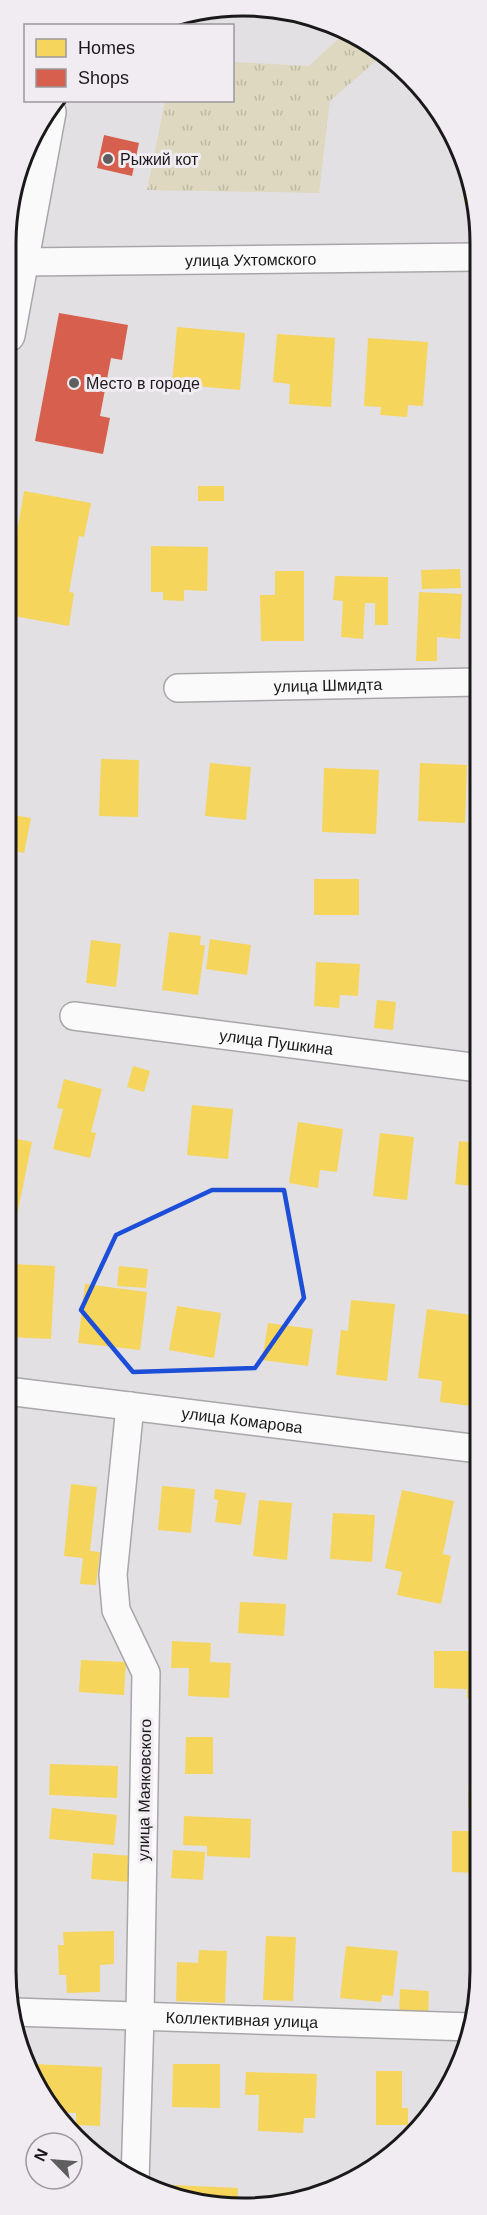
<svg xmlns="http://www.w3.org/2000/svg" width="487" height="2215" font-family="Arial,sans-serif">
	<defs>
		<pattern id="park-tufts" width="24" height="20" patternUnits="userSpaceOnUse" patternTransform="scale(1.5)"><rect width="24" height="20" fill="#ded8c0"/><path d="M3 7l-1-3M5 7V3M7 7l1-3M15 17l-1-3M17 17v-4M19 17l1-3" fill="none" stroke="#beb9a4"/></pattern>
	</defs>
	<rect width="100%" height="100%" fill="#e2e0e3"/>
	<!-- park -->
	<polygon fill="url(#park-tufts)" points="348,30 389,60 378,59 330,101 319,193 147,190 165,101 232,100 233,62 309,66"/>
	<!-- homes -->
	<g fill="#f6d55c">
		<polygon points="463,173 467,173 476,203 464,203"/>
		<rect x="475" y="325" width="4" height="82"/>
		<polygon points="177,327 245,333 240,390 172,384"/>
		<polygon points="277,334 335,338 331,407 289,404 290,384 273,382"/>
		<polygon points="368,338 428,342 423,406 408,405 407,417 380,415 381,407 364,406"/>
		<rect x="198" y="486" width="26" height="15"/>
		<polygon points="24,491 91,503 84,537 79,536 69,592 74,593 69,626 8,615 8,585"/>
		<polygon points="151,546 208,547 207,591 184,590 184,601 163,600 163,592 151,592"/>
		<polygon points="460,569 461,588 422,589 421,570"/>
		<polygon points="275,571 304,571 304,641 261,641 260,595 275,595"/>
		<polygon points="335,576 388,577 388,625 375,625 375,603 365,603 363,639 341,637 343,601 333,600"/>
		<polygon points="419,592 462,594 460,639 437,637 437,661 416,661"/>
		<polygon points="101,759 139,760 138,817 99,816"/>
		<polygon points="210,763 251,767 246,820 205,816"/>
		<polygon points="420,763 467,765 465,823 418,821"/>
		<polygon points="324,768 379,770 376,834 322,832"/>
		<polygon points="7,814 31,818 24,853 14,851 8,879"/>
		<rect x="314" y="879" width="45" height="36"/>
		<polygon points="7,906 13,907 8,931 7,931"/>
		<polygon points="169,932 201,936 200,945 205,945 198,995 162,990"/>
		<polygon points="210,939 251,945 247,975 206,969"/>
		<polygon points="91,940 121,944 116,987 86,983"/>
		<polygon points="316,962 360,964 358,996 340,995 339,1008 314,1006"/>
		<polygon points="377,1000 396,1002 393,1030 374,1028"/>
		<polygon points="133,1066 150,1071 144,1092 127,1087"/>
		<polygon points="64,1079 102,1089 91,1132 96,1133 90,1158 53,1149 63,1109 57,1108"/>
		<polygon points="192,1105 233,1109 228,1159 187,1155"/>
		<polygon points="298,1122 343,1129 337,1172 320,1170 318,1188 289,1183"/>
		<polygon points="380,1133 414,1137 407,1200 373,1196"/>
		<polygon points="12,1138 32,1142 8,1259 7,1165"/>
		<polygon points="459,1141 479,1143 479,1187 455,1184"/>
		<polygon points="12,1264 55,1266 51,1339 9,1337"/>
		<polygon points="119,1266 148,1269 146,1288 117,1286"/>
		<polygon points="85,1284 147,1292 140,1350 78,1343"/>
		<polygon points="351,1300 395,1304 387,1381 336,1375 341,1330 348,1331"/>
		<polygon points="177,1306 221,1313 214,1358 169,1350"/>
		<polygon points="427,1309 479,1316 479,1336 471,1406 440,1402 442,1381 418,1378"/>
		<polygon points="268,1323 313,1329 308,1366 262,1360"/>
		<polygon points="71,1484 97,1487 90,1551 100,1552 96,1585 80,1584 83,1558 64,1556"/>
		<polygon points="162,1486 195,1489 191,1533 158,1530"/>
		<polygon points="215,1489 246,1493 241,1525 215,1522 218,1500 214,1499"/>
		<polygon points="402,1490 454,1501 443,1554 451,1556 441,1604 397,1595 402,1572 385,1568"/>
		<polygon points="259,1500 292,1503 287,1560 253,1556"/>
		<polygon points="333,1513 375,1515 372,1562 330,1559"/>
		<polygon points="240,1602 286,1604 284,1636 238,1633"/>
		<polygon points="172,1641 211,1643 210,1662 231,1663 229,1698 188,1696 189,1668 171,1668"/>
		<polygon points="434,1651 479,1651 479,1698 467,1698 467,1689 434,1688"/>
		<polygon points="81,1660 126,1662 124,1695 79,1692"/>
		<polygon points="186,1737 213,1737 213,1774 185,1774"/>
		<polygon points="50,1764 118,1766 117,1798 49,1795"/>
		<polygon points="469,1780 479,1780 479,1806 468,1806"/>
		<polygon points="52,1808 117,1815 114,1845 49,1839"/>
		<polygon points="184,1816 251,1819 250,1858 207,1856 207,1846 183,1845"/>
		<polygon points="452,1831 479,1831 479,1882 476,1882 476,1873 452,1872"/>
		<polygon points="173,1850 205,1852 203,1880 171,1878"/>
		<polygon points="93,1853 132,1856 130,1882 91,1879"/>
		<polygon points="114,1931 114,1964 100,1965 100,1992 67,1993 66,1975 59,1975 58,1945 64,1945 63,1932"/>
		<polygon points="266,1936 296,1937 293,2001 263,2000"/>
		<polygon points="476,1943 479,1943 479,2003 476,2010"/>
		<polygon points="346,1946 398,1951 393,1996 382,1995 381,2002 340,1998"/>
		<polygon points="199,1950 227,1951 225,2003 176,2001 177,1962 198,1963"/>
		<polygon points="400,1989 429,1991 428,2020 399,2019"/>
		<polygon points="33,2064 102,2067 100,2126 76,2125 76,2113 55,2112 33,2076"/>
		<polygon points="173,2064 220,2064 220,2108 172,2107"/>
		<polygon points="376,2071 402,2071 402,2108 408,2108 408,2125 376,2125"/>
		<polygon points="246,2072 317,2074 315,2118 304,2118 303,2133 258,2131 259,2095 245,2095"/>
		<polygon points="174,2185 238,2188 237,2208 228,2208 174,2194"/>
	</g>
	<!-- shops -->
	<g fill="#d6604d">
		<polygon points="104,135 139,143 132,176 97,168"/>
		<polygon points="59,313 128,325 122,360 111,358 100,416 110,418 103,454 35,441"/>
	</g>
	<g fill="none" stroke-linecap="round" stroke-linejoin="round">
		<defs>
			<g id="minor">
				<path id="s1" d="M8,265L21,262L479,257"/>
				<path id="s2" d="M178,688L479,682"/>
				<path id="s3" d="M74,1016L479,1068"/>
				<path id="s4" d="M7,1391L479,1449"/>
				<polyline points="130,1406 113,1575 116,1610 146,1673 140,2016 135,2182"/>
				<path id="s5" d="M14,2012L471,2027"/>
			</g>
			<polyline id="major" points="8,335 49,112"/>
		</defs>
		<!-- minor casing -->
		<use href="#minor" stroke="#a8a6a9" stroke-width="30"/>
		<!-- major casing -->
		<use href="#major" stroke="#a8a6a9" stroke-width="36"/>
		<!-- minor -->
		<use href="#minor" stroke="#fbfafb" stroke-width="27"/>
		<!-- major -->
		<use href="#major" stroke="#fbfafb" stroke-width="33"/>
	</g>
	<!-- marked area -->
	<path fill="none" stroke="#1d4ed8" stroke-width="4.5" stroke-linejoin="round" d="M212,1190H284L304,1298L255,1368L133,1372L81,1310L116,1235Z"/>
	<!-- markers -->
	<g fill="#605f60" stroke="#f0ecf1" stroke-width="2">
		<circle cx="108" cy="159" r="6"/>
		<circle cx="74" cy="383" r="6"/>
	</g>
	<g text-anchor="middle" stroke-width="6" stroke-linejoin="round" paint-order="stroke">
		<!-- poi labels -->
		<g font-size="16" fill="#1a191a" stroke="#f0ecf1" text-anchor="start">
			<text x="120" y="165">Рыжий кот</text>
			<text x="86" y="389">Место в городе</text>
		</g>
		<!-- street labels -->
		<g font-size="16" fill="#1a191a" stroke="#f0ecf1">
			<text dy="6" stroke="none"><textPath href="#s1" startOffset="243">улица Ухтомского</textPath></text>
			<text dy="6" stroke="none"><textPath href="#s2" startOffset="150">улица Шмидта</textPath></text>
			<text dy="6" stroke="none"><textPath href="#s3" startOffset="204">улица Пушкина</textPath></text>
			<text dy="6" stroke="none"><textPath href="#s4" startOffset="237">улица Комарова</textPath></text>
			<text transform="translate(144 1790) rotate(-89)" y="6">улица Маяковского</text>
			<text dy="6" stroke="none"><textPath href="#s5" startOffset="228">Коллективная улица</textPath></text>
		</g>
	</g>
	<!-- crop -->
	<path d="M0 0H487V2215H0ZM243 16H243A227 227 0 0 1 470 243V1971A227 227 0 0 1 243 2198H243A227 227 0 0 1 16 1971V243A227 227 0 0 1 243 16Z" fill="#f0ecf1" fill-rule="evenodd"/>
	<path fill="none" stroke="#1a191a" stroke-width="3" d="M243 16H243A227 227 0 0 1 470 243V1971A227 227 0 0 1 243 2198H243A227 227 0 0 1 16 1971V243A227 227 0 0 1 243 16Z"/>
	<!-- legend -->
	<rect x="24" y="24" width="210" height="78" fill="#f0ecf1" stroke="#9a989b" stroke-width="1.5"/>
	<rect x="36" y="39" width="30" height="18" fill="#f6d55c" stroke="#9a989b" stroke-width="1.5"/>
	<text x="78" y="54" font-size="18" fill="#1a191a">Homes</text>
	<rect x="36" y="69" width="30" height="18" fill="#d6604d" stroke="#9a989b" stroke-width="1.5"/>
	<text x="78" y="84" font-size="18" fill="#1a191a">Shops</text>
	<!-- north arrow -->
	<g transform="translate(54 2161) rotate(295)"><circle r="28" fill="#f0ecf1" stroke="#9a989b" stroke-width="1.5"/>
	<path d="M0-4.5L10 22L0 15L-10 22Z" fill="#605f60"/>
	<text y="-9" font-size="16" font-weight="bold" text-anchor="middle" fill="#1a191a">N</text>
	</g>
</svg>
